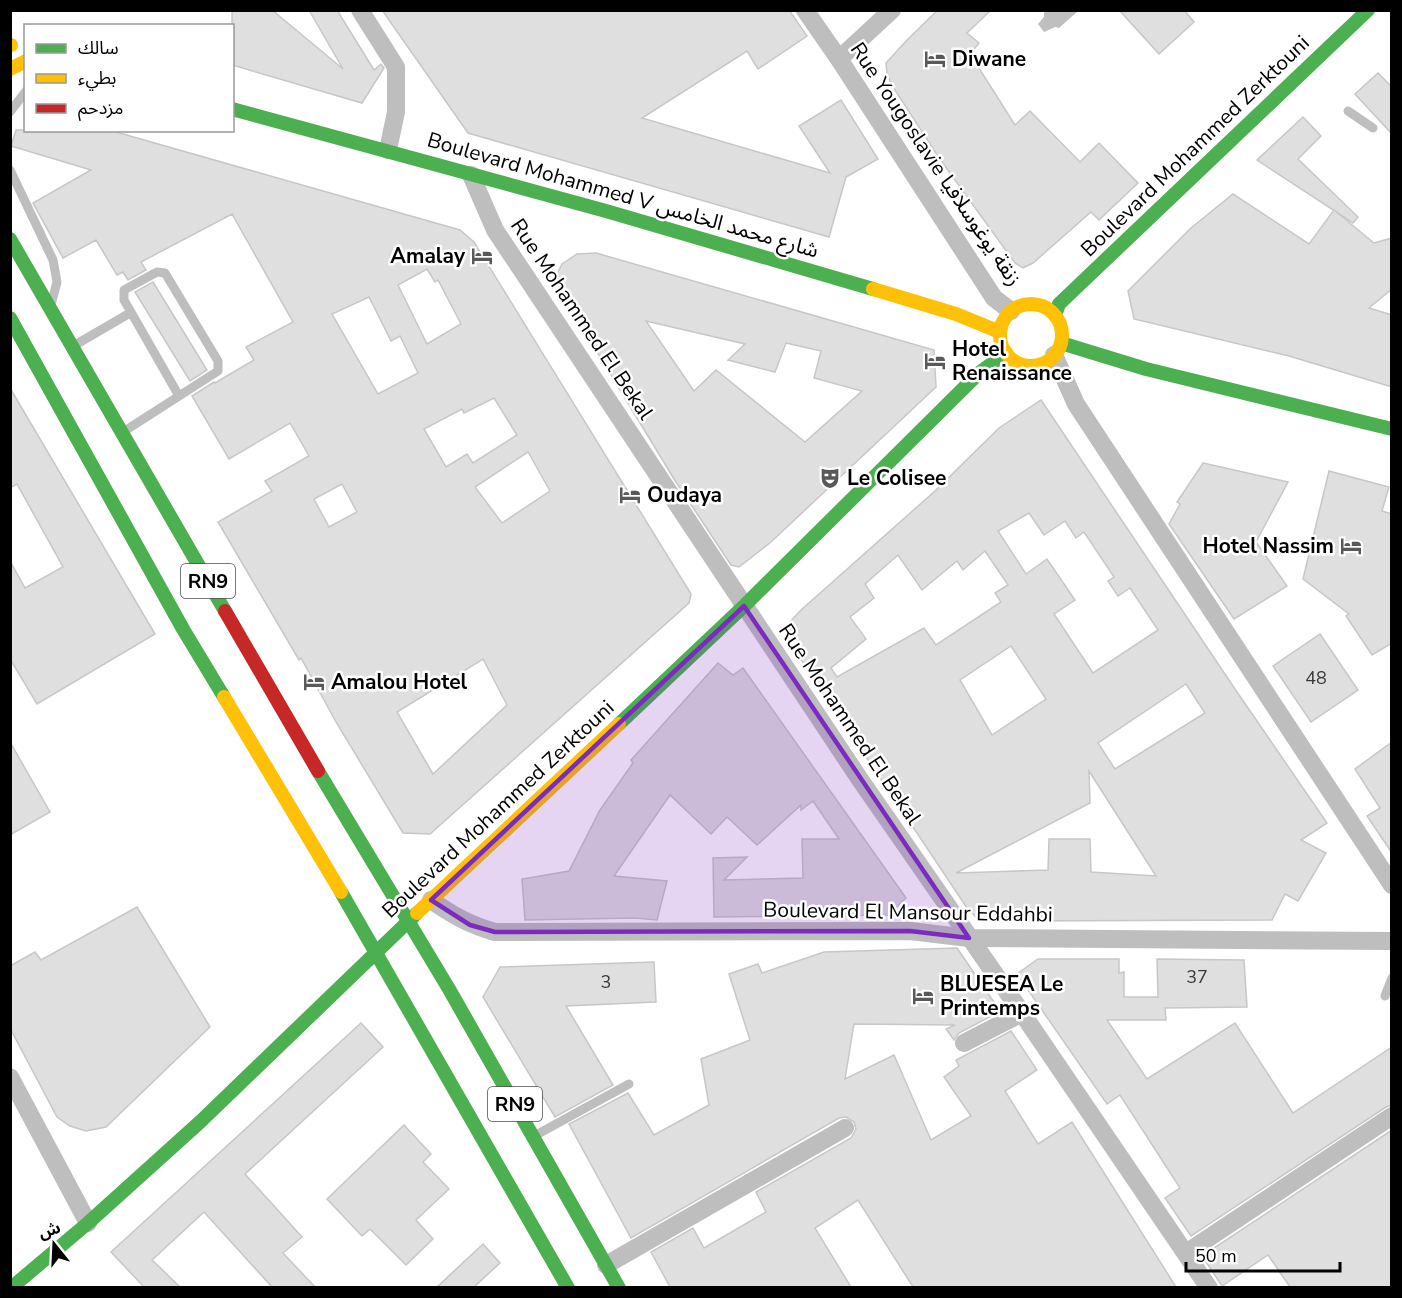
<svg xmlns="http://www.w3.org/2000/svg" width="1402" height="1298" font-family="'Nunito Sans','Noto Sans Arabic',sans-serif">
	<rect width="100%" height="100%" fill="#fff"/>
	<!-- water -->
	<polygon fill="#bfbfbf" points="1046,11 1046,10 1078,11 1059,28 1055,27 1044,32 1038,24 1044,17 1044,13"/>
	<!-- building -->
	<g fill="#dfdfdf" stroke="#c7c7c7" stroke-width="1.5" fill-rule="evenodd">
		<polygon points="232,10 272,10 343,69 309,10 337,10 374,70 381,64 384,68 362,103 232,65"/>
		<polygon points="382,10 789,10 807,36 758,69 747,51 642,118 830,173 799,126 841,100 878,159 846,177 829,237 468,133"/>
		<polygon points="938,10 991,10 967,33 979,43 970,54 1015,125 1030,111 1080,162 1099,143 1138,183 1099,220 1091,212 1033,263 1023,268 1015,263 939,158 891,84 887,73 886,63 907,40"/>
		<polygon points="1119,10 1184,10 1194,22 1159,54"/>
		<polygon points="1378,73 1392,87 1392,134 1355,94"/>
		<polygon points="1303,117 1321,136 1298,159 1358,217 1353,223 1257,160"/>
		<path d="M16,130H109L460,230L474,242L691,594L689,603L430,834L403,833L336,722L301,658L299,660L218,522L272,491L265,481L309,456L290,423L229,459L192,396L214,382L215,383L254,360L246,347L293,322L232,214L141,262L146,270L128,280L123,272L117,275L96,240L63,258L33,203L91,170L11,146ZM427,269L435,282L438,280L461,324L427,344L398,285ZM369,297L391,341L400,336L418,373L378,394L332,314ZM494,398L517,435L473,463L467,454L446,467L424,429L462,409L464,413ZM528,452L550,491L502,523L475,487ZM342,484L357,512L329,527L314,499ZM483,659L507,705L433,774L397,712Z"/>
		<polygon points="1233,194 1309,244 1334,210 1374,243 1392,238 1392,289 1369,308 1392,315 1392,387 1289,356 1134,319 1128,291 1191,228"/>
		<path d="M596,253L934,350L936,387L771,542L739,567L731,565L674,479L557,286V274L562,264L577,254ZM646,321L745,344L728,360L775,372L786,343L821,351L814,378L862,391L805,442L716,370L694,391Z"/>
		<polygon points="153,282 207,370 190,381 135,292"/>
		<polygon points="10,388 155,634 37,704 10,659 10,561 25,588 63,567 17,484 10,488"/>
		<path d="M1041,400L1237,692L1327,823L1301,840L1326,853L1298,901L1285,894L1272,920L980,921L967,908L792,646L788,634V624L801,610L935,491L999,428ZM1029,513L1044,535L1065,521L1076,538L1084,532L1114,577L1108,581L1118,596L1130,588L1158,630L1093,673L1054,614L1075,600L1047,559L1026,574L998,531ZM985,551L1008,585L995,593L1001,602L936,645L924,628L837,677L831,668L866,639L850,617L874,598L865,584L898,555L922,590L957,561L963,570ZM1011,646L1046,699L992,735L960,680ZM1186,684L1205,713L1115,769L1098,743ZM1089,771L1156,876L1091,872L1090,839H1049L1048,870L956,873L1090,803Z"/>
		<polygon points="1203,463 1288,482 1256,542 1287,586 1234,619 1169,524 1180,504 1177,502"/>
		<polygon points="1329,471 1389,487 1382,511 1392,514 1392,643 1372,655 1346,616 1349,614 1303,579"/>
		<polygon points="1320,634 1358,690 1311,722 1273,666"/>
		<polygon points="718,663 733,675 743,668 906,898 888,915 714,917 713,858 747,857 724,880 803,878 802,839 839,839 813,801 801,810 801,805 757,845 727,817 711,834 670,795 614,876 667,881 657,920 635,918 525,920 522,879 569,871 600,810 633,763 631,760"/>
		<polygon points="10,742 50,812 10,835"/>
		<polygon points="1392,742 1392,853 1367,816 1380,808 1355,769"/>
		<polygon points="137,907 210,1027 106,1127 86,1131 70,1126 57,1117 10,1028 10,966 35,952 41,960"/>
		<polygon points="957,948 998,1008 996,1009 999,1012 959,1033 954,1040 946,1029 955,1025 854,1024 845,1079 894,1055 931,1140 971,1116 944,1077 959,1066 956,1060 1011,1031 1037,1070 1005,1091 1038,1144 1072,1122 1176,1287 913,1287 858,1200 815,1228 851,1287 670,1287 651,1252 693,1228 704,1248 766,1212 756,1192 851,1138 856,1129 854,1122 846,1117 839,1118 631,1238 569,1124 628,1093 654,1135 709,1105 701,1059 750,1040 729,974 758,964 762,973 824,952"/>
		<polygon points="1038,959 1119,959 1119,973 1124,972 1124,997 1158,997 1157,959 1244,960 1247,1007 1165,1008 1166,1020 1107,1020 1147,1079 1235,1023 1293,1113 1392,1047 1392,1105 1386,1107 1191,1236 1165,1198 1180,1188 1120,1095 1107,1104 1017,974"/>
		<polygon points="654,962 656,1002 566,1006 613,1085 555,1117 483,997 500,967"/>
		<polygon points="361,1023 383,1047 245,1174 302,1237 283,1253 315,1287 272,1287 204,1212 152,1260 180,1287 144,1287 111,1252"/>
		<polygon points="404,1125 431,1154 423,1162 449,1189 416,1220 433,1239 406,1265 370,1229 362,1236 327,1199"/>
		<polygon points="1392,1130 1392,1287 1290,1287 1268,1255 1222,1286 1202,1256"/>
		<polygon points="483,1244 500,1263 474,1287 437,1287"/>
	</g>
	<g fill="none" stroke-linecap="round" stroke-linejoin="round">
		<!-- lane -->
		<g stroke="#bebebe" stroke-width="9">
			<polyline points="1348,111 1373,128"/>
			<polyline points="10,112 26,91"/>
			<polyline points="10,170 53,260 57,282 52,301"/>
			<polyline points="75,345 130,313"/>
			<polyline points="123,432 218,371 218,361 165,273 157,272 124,290 124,300 179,396"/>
			<polyline points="1385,996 1392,978"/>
			<polyline points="536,1135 629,1084"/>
		</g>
		<!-- street -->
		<g stroke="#bebebe" stroke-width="18">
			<polyline points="360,10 396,67 396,112 388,150"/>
			<polyline points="805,10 839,59 994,298 1011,311"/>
			<polyline points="839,59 892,10"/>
			<polyline points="471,175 495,230 859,778 1022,1013 1209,1288"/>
			<polyline points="1054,355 1076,404 1392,885"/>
			<path d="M431,900C452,915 470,925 495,932L910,931L969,938L1392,941"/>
			<polyline points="964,1043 1022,1013"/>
			<polyline points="10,1077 88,1223"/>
			<polyline points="1186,1253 1392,1116"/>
			<polyline points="606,1265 845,1128"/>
		</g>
		<!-- fast -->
		<g stroke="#4caf50" stroke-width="14">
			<polyline points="232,109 606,211 873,289"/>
			<polyline points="10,239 225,611"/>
			<polyline points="1055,315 1059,304 1368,10"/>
			<polyline points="10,318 183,629 224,697"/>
			<polyline points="1061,343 1146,369 1392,429"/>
			<polyline points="619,724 744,606 979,373 1006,353"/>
			<polyline points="318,771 449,989 619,1288"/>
			<polyline points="341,892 568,1288"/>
			<polyline points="11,1288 88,1223 200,1122 417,913"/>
		</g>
		<!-- slow -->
		<g stroke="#ffc107" stroke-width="14">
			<polyline points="10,45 11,45"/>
			<polyline points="10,69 26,61"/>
			<polyline points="873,289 956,314 1000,332"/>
			<circle cx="1031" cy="335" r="31"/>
			<polyline points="224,697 341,892"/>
			<polyline points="417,913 619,724"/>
		</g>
		<!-- jam -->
		<polyline stroke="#c62828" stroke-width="14" points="225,611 318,771"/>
	</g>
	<!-- marked area -->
	<path fill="#7b2cbf" fill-opacity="0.2" stroke="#7b2cbf" stroke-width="4.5" stroke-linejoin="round" d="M744,606L969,938L910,931L495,932L470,925L431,900Z"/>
	<!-- icons -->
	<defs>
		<symbol id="hotel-bare" viewBox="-9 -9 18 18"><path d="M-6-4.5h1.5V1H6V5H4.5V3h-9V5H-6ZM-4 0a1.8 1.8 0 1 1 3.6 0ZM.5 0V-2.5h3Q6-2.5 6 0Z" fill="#595959" stroke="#fff" stroke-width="2.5" paint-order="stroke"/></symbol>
		<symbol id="theatre-bare" viewBox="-9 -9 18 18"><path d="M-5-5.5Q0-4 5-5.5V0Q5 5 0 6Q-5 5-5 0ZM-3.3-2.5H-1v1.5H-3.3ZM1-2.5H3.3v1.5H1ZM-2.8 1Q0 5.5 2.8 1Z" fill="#595959" stroke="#fff" stroke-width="2.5" paint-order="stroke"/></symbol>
	</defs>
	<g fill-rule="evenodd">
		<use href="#hotel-bare" x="920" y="44" width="30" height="30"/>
		<use href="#hotel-bare" x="467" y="241" width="30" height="30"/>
		<use href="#hotel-bare" x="920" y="346" width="30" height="30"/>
		<use href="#theatre-bare" x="815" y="463" width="30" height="30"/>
		<use href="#hotel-bare" x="615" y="480" width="30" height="30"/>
		<use href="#hotel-bare" x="1336" y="531" width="30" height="30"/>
		<use href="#hotel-bare" x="299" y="667" width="30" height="30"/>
		<use href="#hotel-bare" x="908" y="981" width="30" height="30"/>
	</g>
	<g text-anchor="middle" stroke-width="5" stroke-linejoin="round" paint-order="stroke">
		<!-- number labels -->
		<g font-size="18" fill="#383838">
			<text x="1316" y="684">48</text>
			<text x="1197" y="983">37</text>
			<text x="606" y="988">3</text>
		</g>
		<!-- shield labels -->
		<g fill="#fff" stroke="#4c4c4c" stroke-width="1.5">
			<rect x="181" y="564" width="54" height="34" rx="4.5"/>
			<rect x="488" y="1087" width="54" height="34" rx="4.5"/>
		</g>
		<g font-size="20" font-weight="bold" fill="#000">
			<text x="208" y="588">RN9</text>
			<text x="515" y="1111">RN9</text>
		</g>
		<!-- poi labels -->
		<g font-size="21" font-weight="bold" fill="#000" stroke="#fff" text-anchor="start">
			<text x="952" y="66">Diwane</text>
			<text x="465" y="263" text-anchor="end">Amalay</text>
			<text x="952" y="356">Hotel<tspan x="952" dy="24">Renaissance</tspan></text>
			<text x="847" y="485">Le Colisee</text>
			<text x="647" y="502">Oudaya</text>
			<text x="1334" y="553" text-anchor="end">Hotel Nassim</text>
			<text x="331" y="689">Amalou Hotel</text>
			<text x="940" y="991">BLUESEA Le<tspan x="940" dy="24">Printemps</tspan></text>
		</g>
		<!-- street labels -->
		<g font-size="21" fill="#000" stroke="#fff">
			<text transform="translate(1195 146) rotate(-44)" y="7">Boulevard Mohammed Zerktouni</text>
			<text transform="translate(936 164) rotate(56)" y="7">Rue Yougoslavie زنقة يوغوسلافيا</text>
			<text transform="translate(623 195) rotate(16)" y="7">Boulevard Mohammed V شارع محمد الخامس</text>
			<text transform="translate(582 319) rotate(56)" y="7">Rue Mohammed El Bekal</text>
			<text transform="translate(850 724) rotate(56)" y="7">Rue Mohammed El Bekal</text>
			<text transform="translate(498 809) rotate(-43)" y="7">Boulevard Mohammed Zerktouni</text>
			<text transform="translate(908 912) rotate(1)" y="7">Boulevard El Mansour Eddahbi</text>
		</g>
	</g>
	<!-- border -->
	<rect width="1402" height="1298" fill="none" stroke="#000000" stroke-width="24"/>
	<!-- legend -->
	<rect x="24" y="24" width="210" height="108" fill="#ffffff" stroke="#999999" stroke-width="1.5"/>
	<rect x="36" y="44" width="30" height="9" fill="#4caf50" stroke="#999999" stroke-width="1.5"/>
	<text x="78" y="54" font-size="18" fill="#000000">سالك</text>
	<rect x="36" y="74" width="30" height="9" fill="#ffc107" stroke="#999999" stroke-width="1.5"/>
	<text x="78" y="84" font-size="18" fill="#000000">بطيء</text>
	<rect x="36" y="104" width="30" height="9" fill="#c62828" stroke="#999999" stroke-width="1.5"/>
	<text x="78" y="114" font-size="18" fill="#000000">مزدحم</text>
	<!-- north arrow -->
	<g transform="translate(54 1244) rotate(342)" stroke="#ffffff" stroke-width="4.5" paint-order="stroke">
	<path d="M0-4.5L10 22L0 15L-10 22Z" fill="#000000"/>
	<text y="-9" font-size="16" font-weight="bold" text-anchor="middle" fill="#000000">ش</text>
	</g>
	<!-- scale -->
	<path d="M1186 1262v9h154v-9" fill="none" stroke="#000000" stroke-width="3"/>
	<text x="1195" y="1262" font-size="18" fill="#000000" stroke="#ffffff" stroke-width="4.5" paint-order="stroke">50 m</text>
</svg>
